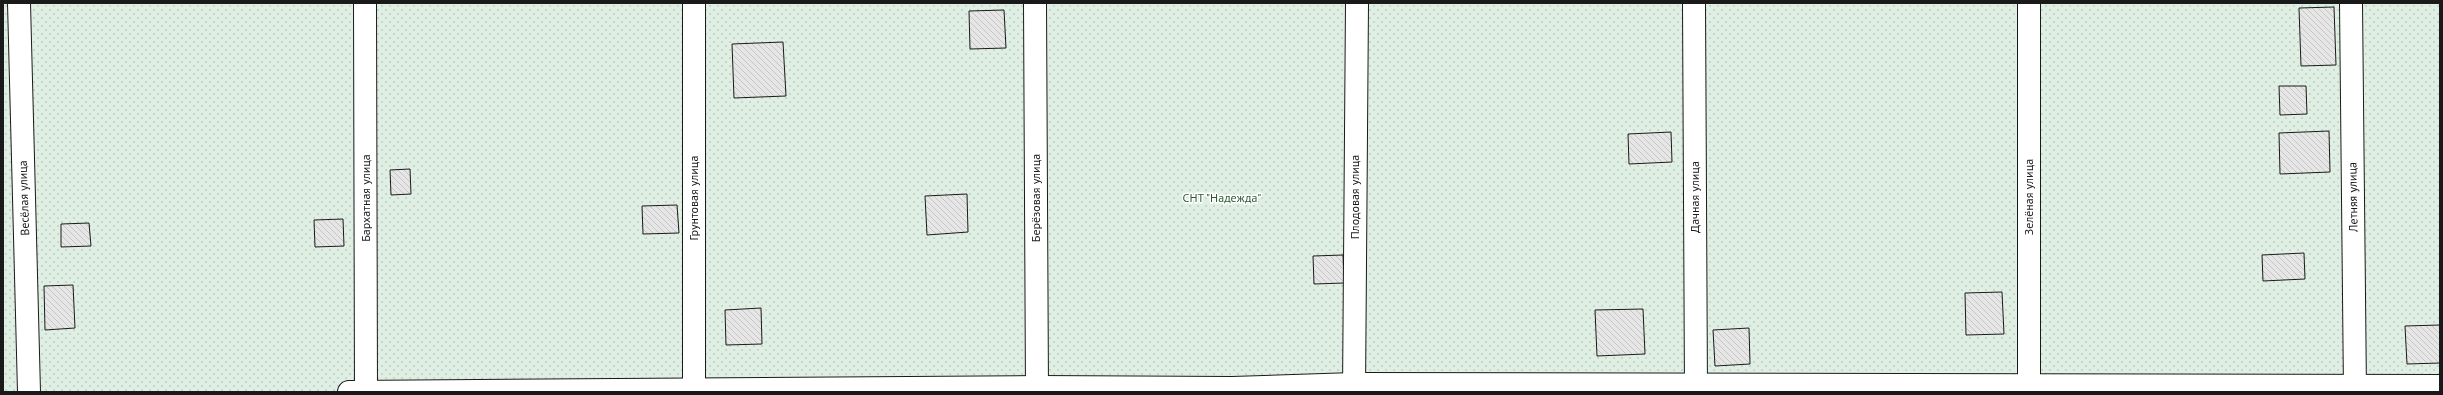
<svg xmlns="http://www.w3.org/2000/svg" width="2443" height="395" font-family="'PT Sans',sans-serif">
	<defs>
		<pattern id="garden-dots" width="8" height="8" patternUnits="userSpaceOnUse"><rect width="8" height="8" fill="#e0efe3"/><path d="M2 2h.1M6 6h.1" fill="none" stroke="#c0ccc2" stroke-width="1.8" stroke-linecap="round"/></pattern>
		<pattern id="building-back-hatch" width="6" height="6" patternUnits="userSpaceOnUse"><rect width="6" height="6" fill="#e6e6e6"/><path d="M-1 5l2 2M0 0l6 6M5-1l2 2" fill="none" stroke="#c5c5c5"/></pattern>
	</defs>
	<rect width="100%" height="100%" fill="#fff"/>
	<!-- garden -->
	<rect fill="url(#garden-dots)" stroke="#6a6a6a" x="3" y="3" width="2437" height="389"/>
	<!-- building -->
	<g fill="url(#building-back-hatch)" stroke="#1a1a1a">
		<polygon points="2334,7 2336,65 2301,66 2299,8"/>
		<polygon points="1004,10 1006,48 970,49 969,11"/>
		<polygon points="783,42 786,96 734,98 732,44"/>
		<polygon points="2279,86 2306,86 2307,114 2280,115"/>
		<polygon points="2329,131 2330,172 2280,174 2279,133"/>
		<polygon points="1671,132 1672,162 1629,164 1628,134"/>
		<polygon points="410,169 411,194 391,195 390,170"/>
		<polygon points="967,194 968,232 927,235 925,196"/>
		<polygon points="677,205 679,233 643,234 642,206"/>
		<polygon points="343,219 344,246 315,247 314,220"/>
		<polygon points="89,223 91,246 61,247 61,224"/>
		<polygon points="2304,253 2305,279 2263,281 2262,255"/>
		<polygon points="1343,255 1344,283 1314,284 1313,256"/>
		<polygon points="73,285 75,328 45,330 44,286"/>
		<polygon points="2002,292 2004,334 1966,335 1965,293"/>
		<polygon points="761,308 762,344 726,345 725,310"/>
		<polygon points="1643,309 1645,354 1597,356 1595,310"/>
		<polygon points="2440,325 2440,363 2407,364 2405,326"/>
		<polygon points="1749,328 1750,364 1715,366 1713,330"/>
	</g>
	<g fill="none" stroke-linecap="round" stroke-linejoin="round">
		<defs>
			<g id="minor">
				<polyline points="19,3 29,392"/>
				<polyline points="365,3 366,392"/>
				<polyline points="1035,3 1037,392"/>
				<polyline points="1694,3 1696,392"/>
				<polyline points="2029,3 2029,392"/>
				<polyline points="2351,3 2355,392"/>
				<polyline points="349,392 1037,387 1232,388 1354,384 2440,386"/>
				<polyline points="694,392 694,3"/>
				<polyline points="1354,392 1357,3"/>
			</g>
		</defs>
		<!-- minor casing -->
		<use href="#minor" stroke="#1a1a1a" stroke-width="24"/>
		<!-- minor -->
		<use href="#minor" stroke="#fff" stroke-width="22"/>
	</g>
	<g text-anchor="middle" stroke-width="3" stroke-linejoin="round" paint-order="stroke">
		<!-- street labels -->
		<g font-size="12" fill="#1a1a1a" stroke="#fff">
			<text transform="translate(1355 197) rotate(-90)" y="4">Плодовая улица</text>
			<text transform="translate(1695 197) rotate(-90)" y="4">Дачная улица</text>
			<text transform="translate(2029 197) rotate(-90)" y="4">Зелёная улица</text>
			<text transform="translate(2353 197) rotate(-91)" y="4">Летняя улица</text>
			<text transform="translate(24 198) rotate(-92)" y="4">Весёлая улица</text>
			<text transform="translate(366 198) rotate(-90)" y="4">Бархатная улица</text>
			<text transform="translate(694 198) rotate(-90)" y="4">Грунтовая улица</text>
			<text transform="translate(1036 198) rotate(-90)" y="4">Берёзовая улица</text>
		</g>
		<!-- park labels -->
		<g font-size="12" fill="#2b5a34" stroke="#fff">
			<text x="1222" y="202">СНТ "Надежда"</text>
		</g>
	</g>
	<!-- border -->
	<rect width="2443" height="395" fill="none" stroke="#1a1a1a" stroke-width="8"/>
</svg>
